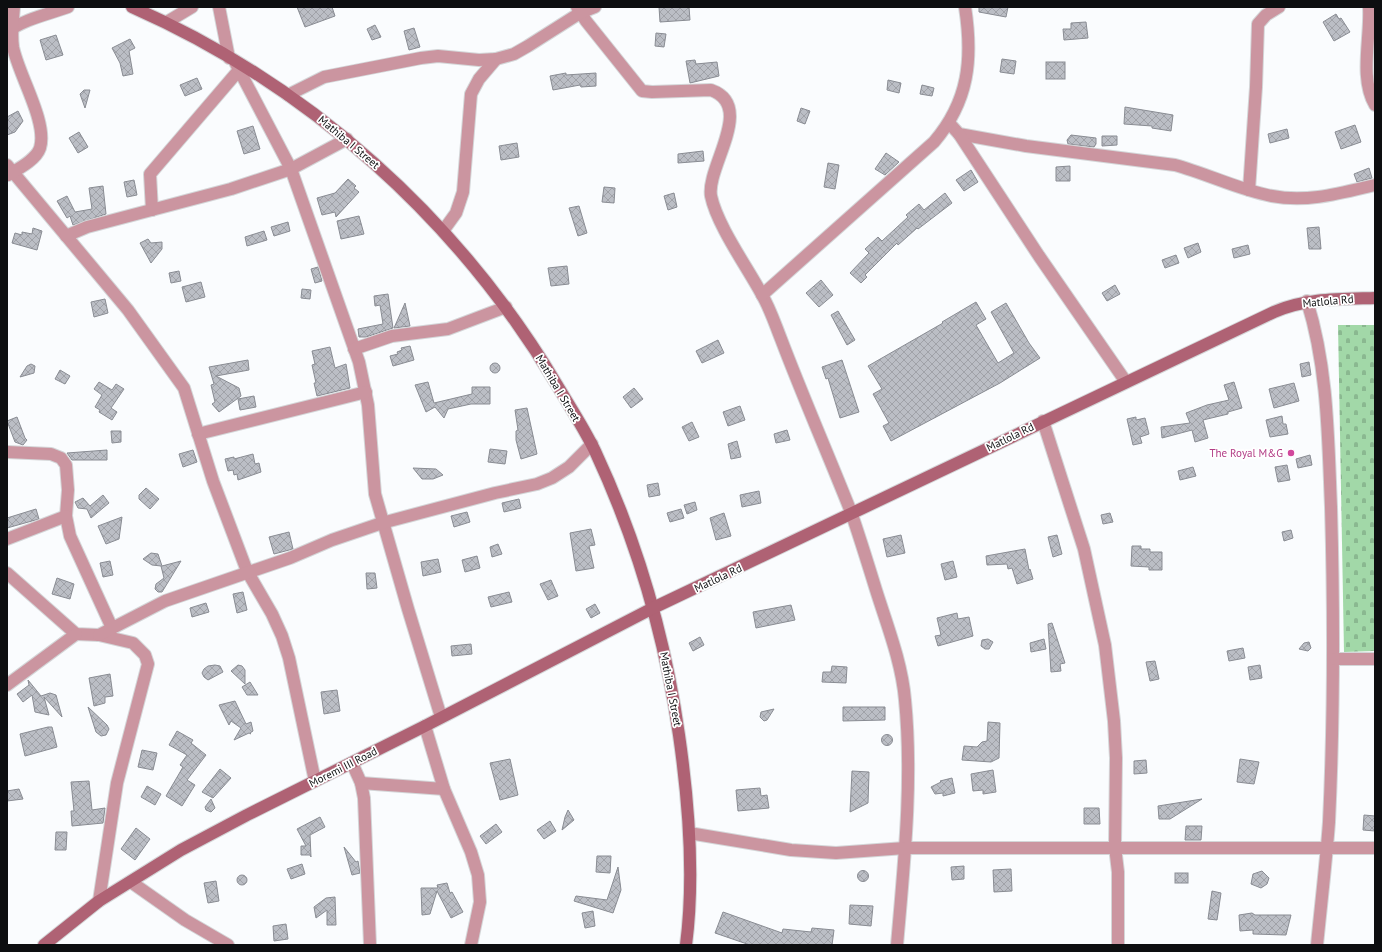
<svg xmlns="http://www.w3.org/2000/svg" width="1382" height="952" font-family="'PT Sans',sans-serif">
	<defs>
		<pattern id="cemetery-stones" width="16" height="16" patternUnits="userSpaceOnUse"><rect width="16" height="16" fill="#a2d8a8"/><path d="M2 7V4a2 2 0 0 1 4 0v3zM10 15v-3a2 2 0 0 1 4 0v3z" fill="#8ab890"/></pattern>
		<pattern id="building-cross-hatch" width="8" height="8" patternUnits="userSpaceOnUse"><rect width="8" height="8" fill="#bbbec5"/><path d="M0 0l8 8M0 8l8-8" fill="none" stroke="#a0a2a8"/></pattern>
	</defs>
	<rect width="100%" height="100%" fill="#fafcfe"/>
	<!-- cemetery -->
	<polygon fill="url(#cemetery-stones)" points="1338,325 1375,325 1375,651 1344,652"/>
	<!-- building -->
	<g fill="url(#building-cross-hatch)" stroke="#898c93">
		<polygon points="297,7 332,7 335,16 305,27"/>
		<polygon points="659,7 689,7 690,20 660,22"/>
		<polygon points="979,7 1008,7 1006,17 979,12"/>
		<polygon points="1336,14 1339,19 1341,18 1350,32 1334,41 1323,22"/>
		<polygon points="1086,22 1088,38 1064,40 1063,29 1071,29 1071,23"/>
		<polygon points="375,25 381,37 372,40 367,29"/>
		<polygon points="414,28 420,47 409,50 404,31"/>
		<polygon points="656,33 666,34 664,47 655,46"/>
		<polygon points="56,35 63,55 46,60 40,40"/>
		<polygon points="130,39 135,48 129,51 133,74 123,76 120,63 112,48"/>
		<polygon points="1002,59 1016,61 1014,74 1000,72"/>
		<polygon points="695,60 696,64 717,62 719,76 690,83 686,61"/>
		<rect x="1046" y="62" width="19" height="17"/>
		<polygon points="566,73 566,75 596,73 596,86 581,87 580,85 553,90 550,76"/>
		<polygon points="197,78 202,89 185,96 180,85"/>
		<polygon points="888,80 901,83 899,93 887,90"/>
		<polygon points="922,85 934,88 932,96 920,94"/>
		<polygon points="84,90 90,90 85,108 80,94"/>
		<polygon points="1125,107 1173,115 1171,131 1152,128 1152,126 1124,124"/>
		<polygon points="801,108 810,111 805,124 797,121"/>
		<polygon points="18,111 23,121 15,132 7,135 7,117"/>
		<polygon points="1355,125 1361,142 1341,149 1335,132"/>
		<polygon points="253,126 260,149 244,154 237,131"/>
		<polygon points="1287,129 1289,138 1270,143 1268,134"/>
		<polygon points="79,132 88,147 78,153 69,138"/>
		<polygon points="1071,135 1096,138 1096,144 1094,147 1068,144 1067,140"/>
		<polygon points="1102,136 1117,136 1117,145 1102,146"/>
		<polygon points="517,143 519,157 501,160 499,146"/>
		<polygon points="703,151 704,161 678,163 678,154"/>
		<polygon points="886,153 899,162 885,175 875,169"/>
		<polygon points="828,163 839,165 835,189 824,187"/>
		<polygon points="1070,166 1070,181 1056,181 1056,167"/>
		<polygon points="1369,168 1372,178 1357,182 1354,174"/>
		<polygon points="971,170 978,182 964,191 956,180"/>
		<polygon points="348,179 356,186 354,188 359,192 336,217 335,212 322,215 317,198 335,193"/>
		<polygon points="134,180 137,195 127,197 124,182"/>
		<polygon points="103,186 106,214 73,225 70,216 67,218 57,201 67,196 75,212 92,209 89,188"/>
		<polygon points="604,187 615,188 614,203 602,202"/>
		<polygon points="674,193 677,207 668,210 664,196"/>
		<polygon points="945,193 952,203 918,229 917,228 898,245 897,243 865,275 867,277 861,283 850,273 869,253 865,249 878,237 882,241 908,217 906,215 919,204 924,210"/>
		<polygon points="579,206 587,233 578,236 569,208"/>
		<polygon points="359,216 364,234 341,239 337,221"/>
		<polygon points="288,222 290,231 274,236 271,227"/>
		<polygon points="1319,227 1321,249 1309,249 1307,228"/>
		<polygon points="33,228 42,231 37,250 12,243 15,233 22,235 22,232 32,234"/>
		<polygon points="264,231 267,240 247,246 245,237"/>
		<polygon points="148,239 151,243 162,242 162,249 151,263 140,243"/>
		<polygon points="1198,243 1201,252 1188,258 1184,248"/>
		<polygon points="1248,245 1250,254 1234,258 1232,249"/>
		<polygon points="1176,255 1179,263 1165,268 1162,260"/>
		<polygon points="567,266 569,284 551,286 548,268"/>
		<polygon points="318,267 322,281 315,283 311,269"/>
		<polygon points="179,271 181,281 171,283 169,273"/>
		<polygon points="821,280 833,295 819,307 806,293"/>
		<polygon points="201,282 205,297 186,302 182,287"/>
		<polygon points="1115,285 1120,294 1107,301 1102,293"/>
		<polygon points="302,289 311,290 310,299 301,298"/>
		<polygon points="388,294 393,328 366,337 359,337 358,329 383,324 380,305 375,306 374,296"/>
		<polygon points="105,299 108,313 94,317 91,302"/>
		<polygon points="976,302 986,319 976,325 998,363 1014,353 991,312 1006,303 1029,343 1040,358 1000,383 891,441 883,426 889,423 873,394 882,389 868,366 943,323 942,322"/>
		<polygon points="405,303 410,326 394,328"/>
		<polygon points="838,311 855,340 847,345 831,315"/>
		<polygon points="718,340 724,353 702,363 696,351"/>
		<polygon points="410,346 414,360 393,366 390,356 398,354 397,352 402,350 401,348"/>
		<polygon points="330,347 335,368 346,364 350,388 317,396 314,383 316,383 312,365 315,364 312,351"/>
		<polygon points="248,360 249,370 216,376 239,388 241,396 219,412 212,404 215,402 211,385 214,384 209,367"/>
		<polygon points="842,360 859,412 840,418 828,378 826,379 822,367"/>
		<polygon points="1309,362 1311,375 1302,377 1300,364"/>
		<circle cx="495" cy="368" r="5"/>
		<polygon points="31,364 35,366 34,373 20,377 27,366"/>
		<polygon points="60,370 70,376 65,384 55,379"/>
		<polygon points="99,382 112,390 116,384 124,389 111,408 117,412 112,420 99,412 100,410 95,407 102,395 94,389"/>
		<polygon points="428,382 434,403 472,394 472,387 490,387 490,404 471,404 448,409 444,418 435,407 426,412 415,385"/>
		<polygon points="1234,382 1242,408 1228,412 1228,414 1203,420 1208,438 1195,442 1192,430 1162,438 1161,427 1190,423 1186,413 1207,405 1229,400 1224,385"/>
		<polygon points="1294,383 1299,401 1274,408 1269,389"/>
		<polygon points="634,388 643,399 631,408 623,397"/>
		<polygon points="254,396 256,407 240,410 238,399"/>
		<polygon points="740,406 745,420 728,426 723,412"/>
		<polygon points="527,408 537,454 521,459 516,440 516,431 518,430 515,410"/>
		<polygon points="1282,416 1283,424 1286,424 1288,434 1270,437 1266,420"/>
		<polygon points="17,417 25,438 27,440 23,445 15,442 7,421"/>
		<polygon points="1136,417 1136,420 1145,418 1149,434 1140,437 1142,443 1133,445 1127,419"/>
		<polygon points="692,422 699,437 689,441 682,427"/>
		<polygon points="787,430 790,440 776,443 774,434"/>
		<polygon points="111,431 121,431 121,442 112,443"/>
		<polygon points="737,441 741,457 731,459 728,444"/>
		<polygon points="490,449 507,451 505,464 488,462"/>
		<polygon points="107,450 107,460 72,460 67,453"/>
		<polygon points="193,450 197,462 183,467 179,454"/>
		<polygon points="253,454 255,464 259,463 261,472 238,480 237,474 234,475 233,470 228,471 225,459 234,457 234,459"/>
		<polygon points="1310,455 1312,465 1298,468 1296,459"/>
		<polygon points="1287,465 1290,480 1278,482 1275,467"/>
		<polygon points="1193,467 1196,476 1180,480 1178,471"/>
		<polygon points="413,468 436,469 443,475 433,479 422,479"/>
		<polygon points="658,483 660,495 649,497 647,485"/>
		<polygon points="146,488 159,499 150,509 139,499 139,495"/>
		<polygon points="759,491 761,503 742,507 740,495"/>
		<polygon points="103,495 109,503 91,518 87,509 78,508 75,502 83,498 90,506"/>
		<polygon points="519,499 521,508 504,512 502,503"/>
		<polygon points="695,502 697,510 687,514 684,505"/>
		<polygon points="36,509 39,519 7,528 7,518"/>
		<polygon points="681,509 684,518 670,522 667,513"/>
		<polygon points="467,512 470,522 454,527 451,516"/>
		<polygon points="724,513 731,536 716,540 710,518"/>
		<polygon points="1110,513 1113,522 1103,524 1101,515"/>
		<polygon points="122,517 119,539 106,544 98,526"/>
		<polygon points="591,529 595,545 589,546 594,568 576,571 570,533"/>
		<polygon points="1291,530 1293,538 1284,541 1282,532"/>
		<polygon points="289,532 293,549 274,554 269,537"/>
		<polygon points="901,535 905,553 887,557 883,539"/>
		<polygon points="1057,535 1062,554 1053,557 1048,537"/>
		<polygon points="498,544 502,554 492,557 490,547"/>
		<polygon points="1132,546 1141,546 1141,549 1150,549 1150,552 1162,552 1162,570 1149,570 1149,567 1131,566"/>
		<polygon points="1025,549 1029,570 1030,569 1033,579 1017,584 1012,568 1008,569 1007,564 987,565 986,556"/>
		<polygon points="151,553 158,554 162,566 181,561 162,592 158,592 155,589 156,584 164,578 161,566 152,565 143,559"/>
		<polygon points="477,556 480,568 465,572 462,560"/>
		<polygon points="438,559 441,572 423,576 421,562"/>
		<polygon points="110,561 113,575 103,577 100,563"/>
		<polygon points="953,561 957,577 945,580 941,564"/>
		<polygon points="366,573 375,573 377,588 367,589"/>
		<polygon points="57,578 74,584 70,599 52,594"/>
		<polygon points="551,580 558,596 548,600 540,584"/>
		<polygon points="243,592 247,610 237,613 233,594"/>
		<polygon points="509,592 512,602 491,607 488,597"/>
		<polygon points="206,603 209,612 192,617 190,608"/>
		<polygon points="595,604 600,613 591,618 586,609"/>
		<polygon points="791,605 795,620 756,628 753,612"/>
		<polygon points="957,613 958,619 969,617 973,636 938,646 935,636 941,635 937,618"/>
		<polygon points="1052,623 1065,663 1060,664 1061,671 1051,672 1048,624"/>
		<polygon points="700,637 704,645 693,651 689,643"/>
		<polygon points="988,639 993,642 989,649 985,649 981,646 982,640"/>
		<polygon points="1044,639 1046,649 1031,652 1030,643"/>
		<polygon points="1309,642 1311,648 1308,651 1299,649 1304,643"/>
		<polygon points="471,644 472,654 452,656 451,646"/>
		<polygon points="1243,648 1245,658 1229,661 1227,651"/>
		<polygon points="1155,661 1159,679 1150,681 1146,662"/>
		<polygon points="215,665 220,666 223,672 208,680 204,677 202,673 204,669 208,666"/>
		<polygon points="238,665 242,666 245,670 245,684 231,671"/>
		<polygon points="1260,665 1262,678 1250,680 1248,667"/>
		<polygon points="832,666 847,667 846,683 822,682 823,672 831,672"/>
		<polygon points="110,674 113,696 105,697 105,703 94,706 89,678"/>
		<polygon points="28,680 41,696 50,693 56,695 62,717 44,697 49,715 35,712 32,695 23,702 17,694 29,685"/>
		<polygon points="250,682 258,695 247,695 242,687"/>
		<polygon points="337,690 340,711 324,714 321,692"/>
		<polygon points="235,701 246,724 251,722 253,731 250,733 251,734 249,733 234,740 241,728 231,721 229,725 219,705"/>
		<polygon points="88,707 107,725 109,729 106,735 101,736 96,732"/>
		<polygon points="843,707 885,707 885,720 843,721"/>
		<polygon points="774,709 767,720 764,721 760,717 761,712"/>
		<polygon points="988,722 1000,723 999,758 991,762 962,760 964,746 977,747 982,742 987,741"/>
		<polygon points="48,727 52,727 57,747 25,756 20,734"/>
		<polygon points="177,731 193,740 191,743 206,755 187,780 195,785 182,806 166,796 183,767 180,765 187,755 169,745"/>
		<circle cx="887" cy="740" r="5.5"/>
		<polygon points="142,750 157,753 153,770 138,767"/>
		<polygon points="510,759 518,795 500,800 490,763"/>
		<polygon points="1240,759 1259,762 1254,784 1237,782"/>
		<polygon points="1146,760 1147,773 1134,774 1134,761"/>
		<polygon points="220,769 231,778 213,798 202,792"/>
		<polygon points="993,770 996,792 983,794 983,790 973,791 971,774"/>
		<polygon points="852,771 869,772 868,803 850,812"/>
		<polygon points="952,778 955,793 943,796 943,793 935,794 931,787 941,782 940,781"/>
		<polygon points="89,781 92,810 105,808 103,823 72,826 71,811 74,811 71,782"/>
		<polygon points="147,786 161,794 155,805 141,797"/>
		<polygon points="760,788 761,796 767,795 769,808 738,811 736,790"/>
		<polygon points="19,789 23,799 7,801 7,791"/>
		<polygon points="211,799 215,808 211,812 206,810 205,807"/>
		<polygon points="1202,799 1170,819 1159,819 1158,806"/>
		<polygon points="1084,808 1099,808 1100,824 1084,824"/>
		<polygon points="568,810 574,820 562,830 565,817"/>
		<polygon points="1364,815 1375,816 1375,831 1363,830"/>
		<polygon points="320,817 325,827 310,835 311,857 310,855 301,855 301,846 306,846 297,829"/>
		<polygon points="550,821 556,831 544,839 537,830"/>
		<polygon points="496,824 502,832 486,844 480,836"/>
		<polygon points="1186,826 1202,826 1201,840 1185,840"/>
		<polygon points="136,828 150,839 135,860 121,849"/>
		<polygon points="56,832 67,832 66,850 55,850"/>
		<polygon points="344,847 356,862 358,861 360,873 352,875"/>
		<polygon points="597,856 611,856 610,873 596,872"/>
		<polygon points="302,864 305,874 291,879 287,869"/>
		<polygon points="964,866 964,879 952,880 951,867"/>
		<polygon points="618,867 621,890 613,913 574,901 576,896 607,900"/>
		<polygon points="1011,869 1012,891 994,892 993,870"/>
		<circle cx="863" cy="876" r="5.5"/>
		<polygon points="1262,871 1269,878 1267,884 1261,888 1251,884 1253,874"/>
		<rect x="1175" y="873" width="13" height="10"/>
		<circle cx="242" cy="880" r="5"/>
		<polygon points="216,881 219,901 208,903 204,883"/>
		<polygon points="447,883 450,893 452,892 463,912 451,918 437,891 430,914 422,915 421,888 438,888 437,885"/>
		<polygon points="1212,891 1221,893 1217,920 1208,919"/>
		<polygon points="335,897 336,925 327,925 327,910 316,918 314,907 326,898"/>
		<polygon points="850,905 873,906 871,926 849,924"/>
		<polygon points="593,911 595,926 585,928 582,913"/>
		<polygon points="723,912 782,933 783,929 811,932 812,928 834,930 832,945 750,945 715,933"/>
		<polygon points="1252,913 1255,915 1291,915 1286,935 1253,934 1253,930 1240,931 1239,915"/>
		<polygon points="286,924 288,939 274,941 273,926"/>
	</g>
	<g fill="none" stroke-linecap="round" stroke-linejoin="round">
		<defs>
			<g id="street">
				<polyline points="219,7 229,58"/>
				<path d="M577,7L586,21L642,91L652,92L711,90C756,106 706,167 711,196C717,225 747,267 761,293C770,308 775,324 781,339C803,397 828,454 851,512C860,538 868,564 876,590C887,625 902,663 905,700C913,781 904,864 897,945"/>
				<path d="M1369,7C1371,37 1359,78 1375,105"/>
				<polyline points="167,22 192,7"/>
				<path d="M7,32C24,19 49,14 68,7"/>
				<polyline points="235,62 291,169 359,362 368,405 375,494 408,609 441,717"/>
				<polyline points="288,95 324,77 421,58 438,56 479,60 496,59 514,54 528,46 580,13 595,7"/>
				<path d="M949,123L959,134L1026,146L1175,165C1208,174 1239,190 1272,196C1307,203 1341,193 1375,185"/>
				<polyline points="959,134 1039,256 1126,382"/>
				<polyline points="7,165 128,310 184,388 213,481 247,571 272,614 282,636 289,658 315,781"/>
				<path d="M8,175C18,169 36,160 40,148C48,122 18,74 13,47C11,34 13,20 14,7"/>
				<polyline points="1249,190 1256,87 1258,24 1266,15 1279,7"/>
				<polyline points="152,210 150,174 239,70"/>
				<polyline points="443,231 456,213 463,192 471,94 479,79 496,59"/>
				<polyline points="66,236 87,227 231,189 291,169 347,139"/>
				<path d="M762,295L934,142C969,101 973,59 965,7"/>
				<path d="M1307,301C1328,368 1328,438 1331,507C1334,612 1334,717 1329,822C1326,863 1321,904 1317,945"/>
				<polyline points="354,349 392,336 448,329 506,307"/>
				<polyline points="1043,421 1084,549 1105,645 1114,721 1116,758 1115,847 1118,872 1118,945"/>
				<polyline points="198,434 366,392"/>
				<polyline points="7,452 51,454 61,458 66,465 68,490 66,516 70,536 112,628"/>
				<polyline points="7,539 66,516"/>
				<polyline points="7,573 76,634 99,635 133,643 145,655 148,664 117,783 99,901"/>
				<polyline points="99,635 165,601 290,558 332,540 382,523 495,493 537,484 552,478 569,467 592,444"/>
				<polyline points="1335,659 1375,659"/>
				<polyline points="7,685 76,634"/>
				<polyline points="425,726 444,789 471,852 478,875 480,902 471,945"/>
				<polyline points="352,763 361,783 364,798 370,945"/>
				<polyline points="361,783 444,789"/>
				<polyline points="689,833 791,850 836,853 905,848 1375,848"/>
				<polyline points="131,882 185,920 228,945"/>
			</g>
			<g id="secondary">
				<path d="M132,7C309,85 458,219 557,385C570,407 584,428 595,451C637,541 665,637 679,735C689,804 695,876 686,945"/>
				<path d="M44,945L99,901L181,850L247,815L425,726L653,608L1274,312C1306,298 1340,299 1375,298"/>
			</g>
		</defs>
		<!-- street casing -->
		<use href="#street" stroke="#d4d6d8" stroke-width="14"/>
		<!-- secondary casing -->
		<use href="#secondary" stroke="#d4d6d8" stroke-width="14"/>
		<!-- street -->
		<use href="#street" stroke="#cb95a0" stroke-width="12"/>
		<!-- secondary -->
		<use href="#secondary" stroke="#af6274" stroke-width="12"/>
	</g>
	<!-- markers -->
	<circle fill="#d1479c" stroke="#fff" stroke-width="1.5" cx="1291" cy="453" r="4"/>
	<g text-anchor="middle" stroke-width="3.5" stroke-linejoin="round" paint-order="stroke">
		<!-- street labels -->
		<g font-size="11" fill="#0d0e10" stroke="#fff">
			<text transform="translate(349 142) rotate(40)" y="4">Mathiba I Street</text>
			<text transform="translate(1328 301) rotate(-5)" y="4">Matlola Rd</text>
			<text transform="translate(558 388) rotate(59)" y="4">Mathiba I Street</text>
			<text transform="translate(1010 437) rotate(-26)" y="4">Matlola Rd</text>
			<text transform="translate(718 578) rotate(-25)" y="4">Matlola Rd</text>
			<text transform="translate(671 689) rotate(79)" y="4">Mathiba I Street</text>
			<text transform="translate(343 767) rotate(-27)" y="4">Moremi III Road</text>
		</g>
		<!-- hotel labels -->
		<g font-size="11" fill="#b23c85" stroke="#fff" text-anchor="end">
			<text x="1283" y="457">The Royal M&amp;G</text>
		</g>
	</g>
	<!-- border -->
	<rect width="1382" height="952" fill="none" stroke="#0d0e10" stroke-width="16"/>
</svg>
